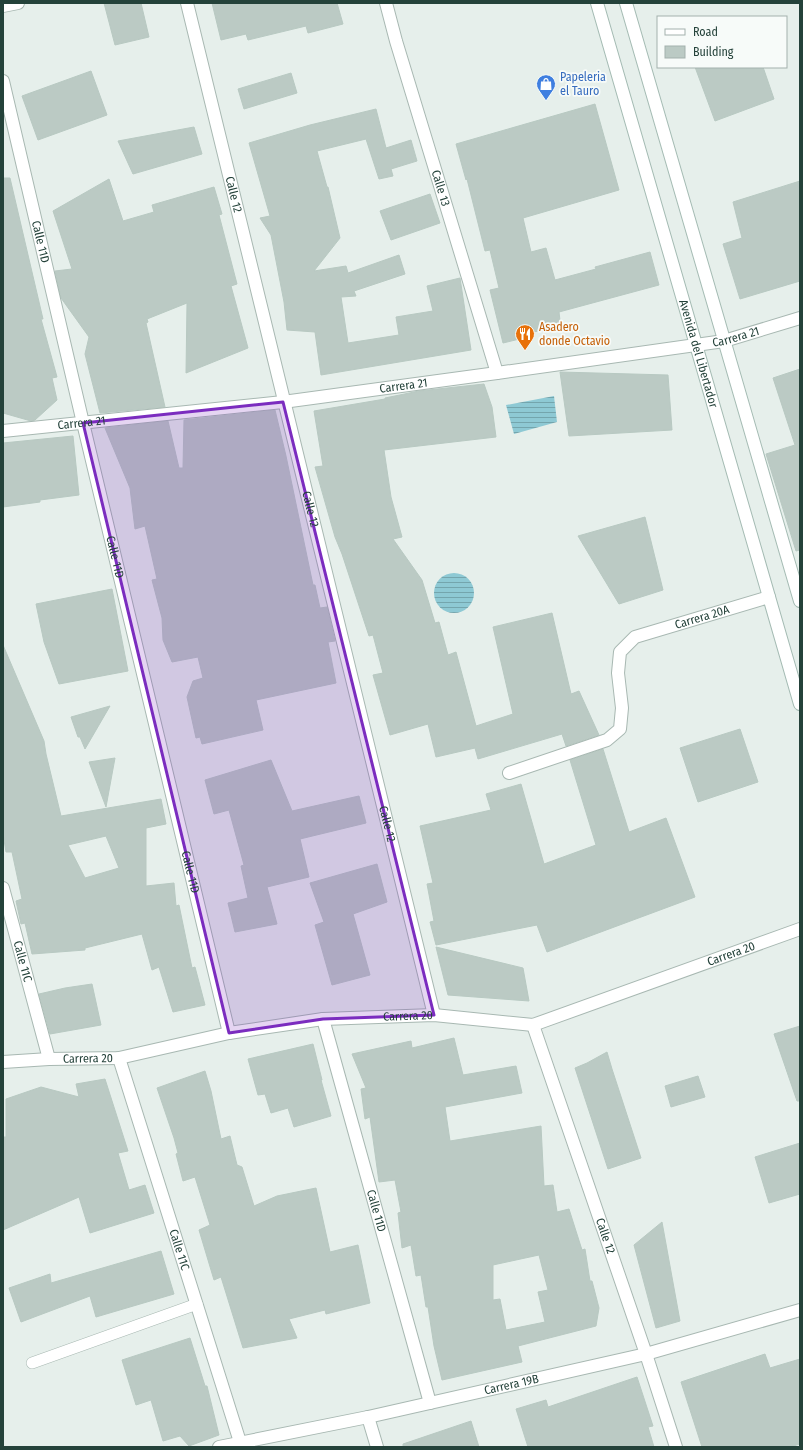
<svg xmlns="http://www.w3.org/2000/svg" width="803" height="1450" font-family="'Fira Sans Condensed',sans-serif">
	<defs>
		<pattern id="water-rules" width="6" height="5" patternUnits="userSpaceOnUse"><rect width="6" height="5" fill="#8ec9d4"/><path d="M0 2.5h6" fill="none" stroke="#74a5ad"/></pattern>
	</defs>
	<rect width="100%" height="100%" fill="#e6efeb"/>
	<!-- water -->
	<g fill="url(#water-rules)">
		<polygon points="554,396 557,422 514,434 506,405"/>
		<circle cx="454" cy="593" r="20"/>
	</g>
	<!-- building -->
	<g fill="#bbcac4" stroke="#b8c9c2" fill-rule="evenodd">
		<polygon points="104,3 141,3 149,37 115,45"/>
		<polygon points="212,3 337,3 343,24 308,33 306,26 248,40 246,34 221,40"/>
		<polygon points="695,67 763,67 774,99 715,121"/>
		<polygon points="91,71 107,115 38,140 22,96"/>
		<polygon points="291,73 297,93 244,109 238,89"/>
		<polygon points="595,104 619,190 523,218 531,252 546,248 555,280 596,269 595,267 650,252 659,285 559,312 561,329 531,332 532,336 503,343 490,290 499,288 490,250 485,251 467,179 466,180 456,144"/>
		<polygon points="376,109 386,148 411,140 417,161 391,169 393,176 379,179 366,139 317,151 327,187 328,187 340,238 314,271 346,266 348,273 399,255 405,274 354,291 356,296 341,297 348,343 399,335 396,317 433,311 427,286 460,278 471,350 321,375 315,332 287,330 284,302 271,235 260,218 270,216 249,143 310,125"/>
		<polygon points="194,127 202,154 133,174 118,141"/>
		<polygon points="3,178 10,178 43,319 41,319 57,377 52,378 57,400 35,420 31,421 3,413"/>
		<polygon points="109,179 123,221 154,212 152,205 214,187 222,214 219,215 237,284 231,286 248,348 186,373 187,303 147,319 148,322 146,323 165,407 100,413 85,354 89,337 61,298 55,271 72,269 53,211"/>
		<polygon points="800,181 800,281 740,299 723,244 742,238 733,202"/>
		<polygon points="430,194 440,223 391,240 380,211"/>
		<polygon points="800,369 800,550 796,551 766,454 795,445 773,378"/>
		<polygon points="560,372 668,375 672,430 569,436"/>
		<polygon points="484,384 492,407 496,437 384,450 391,497 402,537 393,539 422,580 435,623 439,622 448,655 456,652 476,726 513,714 493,627 552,613 571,694 579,691 599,735 566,746 562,734 478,759 475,748 436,757 428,724 390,735 373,675 383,673 373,635 369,636 342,554 335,537 315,467 323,466 314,411 385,399 385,398 419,391"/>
		<polygon points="275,410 286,456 313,585 315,585 320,608 327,607 335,641 328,642 336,683 256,700 263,730 202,744 200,737 196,738 187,697 193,681 203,678 198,657 172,662 163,640 162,618 152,580 157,579 145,526 135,529 130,488 105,428 168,421 179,468 183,468 184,420"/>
		<polygon points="73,436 79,495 40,500 40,502 3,507 3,443"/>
		<polygon points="645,517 663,590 619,604 578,536"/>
		<polygon points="112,589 128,671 59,684 44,642 36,604"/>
		<path d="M3,645L44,741L46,754L61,816L161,799L166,824L146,828V886L174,883L176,906L179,905L192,968L195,967L205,1005L173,1012L159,967L152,970L142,934L85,948V950L32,954L25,923L21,924L16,901L22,899L12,852H6L3,834ZM106,836L119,868L85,878L68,845Z"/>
		<polygon points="110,706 85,749 80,737 78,737 71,717"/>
		<polygon points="740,729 758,782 698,802 680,748"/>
		<polygon points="603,749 629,832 666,818 695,897 547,952 537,925 436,945 430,922 434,921 427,884 433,883 420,826 491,810 486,794 521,784 544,864 596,845 570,760"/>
		<polygon points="115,758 106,807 89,762"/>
		<polygon points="271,760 292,811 359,796 366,823 300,839 309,877 267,887 277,924 235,932 228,903 248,898 241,866 244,865 229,810 214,814 205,780"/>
		<polygon points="377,864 387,902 353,914 370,975 332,985 315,925 324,922 310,883"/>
		<polygon points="436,947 523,968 529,1001 448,995"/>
		<polygon points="92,984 101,1025 50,1034 39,994 65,988"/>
		<polygon points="800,1026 800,1101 797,1101 774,1034"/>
		<path d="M454,1038L463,1075L516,1066L522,1093L445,1107L450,1141L541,1126L544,1186L553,1185L557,1212L569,1209L582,1250L585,1249L590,1281H592L599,1308L596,1326L518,1346L522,1362L442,1380L434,1346L428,1307H426L421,1275L416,1276L411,1245L402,1248L398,1213L401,1212L395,1180L379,1182L370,1117L365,1119L361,1089L366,1088L352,1054L411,1041L412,1048ZM539,1255L548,1290L538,1292L545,1322L506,1330L500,1299L493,1300V1265Z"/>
		<polygon points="313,1044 322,1080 321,1080 331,1116 294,1127 288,1108 271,1113 265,1094 258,1095 248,1059"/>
		<polygon points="607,1052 612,1069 641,1158 608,1169 575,1068 587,1063"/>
		<polygon points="205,1071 211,1091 221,1139 230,1136 237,1165 242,1167 254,1206 277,1196 316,1188 330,1252 358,1245 370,1303 326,1314 325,1310 289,1319 297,1338 243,1348 221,1277 214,1280 199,1230 210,1225 195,1177 183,1181 176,1154 178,1153 174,1138 157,1088"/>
		<polygon points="698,1076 705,1097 671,1107 665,1086"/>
		<polygon points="105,1079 128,1151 118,1153 129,1190 145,1185 154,1213 90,1233 79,1197 3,1230 3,1137 6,1137 6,1099 41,1087 79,1097 76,1084"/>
		<polygon points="800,1143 800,1194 769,1203 755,1157"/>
		<polygon points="662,1222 680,1321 656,1328 634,1245"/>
		<polygon points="161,1251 174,1294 96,1317 90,1296 21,1322 9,1288 50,1274 51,1283"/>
		<polygon points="190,1338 205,1386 207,1386 219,1435 189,1446 180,1436 163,1441 151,1400 136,1405 122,1360"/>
		<polygon points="765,1354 770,1368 800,1359 800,1444 790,1447 702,1447 681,1382"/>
		<polygon points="637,1377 653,1426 648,1427 654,1447 528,1447 516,1409 546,1400 548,1407"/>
		<polygon points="471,1421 479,1447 403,1447 403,1444"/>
	</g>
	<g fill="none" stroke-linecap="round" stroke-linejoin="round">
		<defs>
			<polyline id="service" points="32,1363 197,1304"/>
			<g id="minor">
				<path id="s1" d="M187,3L434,1015"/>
				<path id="s2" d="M386,3L396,41L497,373"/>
				<polyline points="3,6 18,3"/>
				<path id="s3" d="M3,81L83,423L229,1033"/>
				<path id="s4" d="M3,431L283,402L497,373L724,341L800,318"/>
				<path id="s5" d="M509,773L607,740L620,729L622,708L618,673L620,652L635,637L769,597"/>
				<path id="s6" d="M3,888L49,1059"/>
				<path id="s7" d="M323,1019L430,1403"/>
				<path id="s8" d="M533,1025L646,1354L676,1447"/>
				<path id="s9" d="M119,1058L240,1442"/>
				<path id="s10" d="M3,1062L49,1059L119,1058L229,1033L323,1019L434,1015L533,1025L800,929"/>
				<polyline points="368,1417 377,1447"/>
				<path id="s11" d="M219,1447L368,1417L646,1354L800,1310"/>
			</g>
			<g id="secondary">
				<path id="s12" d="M597,3L800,704"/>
				<polyline points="626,3 800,601"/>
			</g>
		</defs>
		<!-- service casing -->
		<use href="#service" stroke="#a8b8b2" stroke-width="12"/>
		<!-- minor casing -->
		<use href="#minor" stroke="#a8b8b2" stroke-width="14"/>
		<!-- secondary casing -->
		<use href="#secondary" stroke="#a4bbb3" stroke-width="14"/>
		<!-- service -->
		<use href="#service" stroke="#fff" stroke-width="11"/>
		<!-- minor -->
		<use href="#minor" stroke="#fff" stroke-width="12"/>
		<!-- secondary -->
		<use href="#secondary" stroke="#fff" stroke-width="12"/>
	</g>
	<!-- marked area -->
	<path fill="#7b2cbf" fill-opacity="0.2" stroke="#7b2cbf" stroke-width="3" stroke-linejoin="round" d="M283,402L434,1015L323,1019L229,1033L83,423Z"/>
	<!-- icons -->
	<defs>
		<symbol id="shop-pin" viewBox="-11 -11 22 30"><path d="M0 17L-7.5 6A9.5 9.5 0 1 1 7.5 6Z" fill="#3f7fe0" stroke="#f7fbf9"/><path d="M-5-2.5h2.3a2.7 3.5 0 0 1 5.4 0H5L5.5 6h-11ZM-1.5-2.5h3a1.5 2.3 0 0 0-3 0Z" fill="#fff"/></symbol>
		<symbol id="restaurant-pin" viewBox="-11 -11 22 30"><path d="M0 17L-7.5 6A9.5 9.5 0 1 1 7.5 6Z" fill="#e8710a" stroke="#f7fbf9"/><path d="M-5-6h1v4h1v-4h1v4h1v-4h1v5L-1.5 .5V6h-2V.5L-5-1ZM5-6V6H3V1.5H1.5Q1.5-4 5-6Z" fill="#fff"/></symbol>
	</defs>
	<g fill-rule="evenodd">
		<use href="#shop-pin" x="535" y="73" width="22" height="30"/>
		<use href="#restaurant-pin" x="514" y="323" width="22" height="30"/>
	</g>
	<g text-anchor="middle" stroke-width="3.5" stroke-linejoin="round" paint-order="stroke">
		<!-- shop labels -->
		<g font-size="12" fill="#366cbe" stroke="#f7fbf9" text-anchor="start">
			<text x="560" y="81">Papeleria<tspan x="560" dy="14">el Tauro</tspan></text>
		</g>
		<!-- street labels -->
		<g font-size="12" fill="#24423a" stroke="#f7fbf9">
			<text dy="4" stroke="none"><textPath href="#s2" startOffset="193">Calle 13</textPath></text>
			<text dy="4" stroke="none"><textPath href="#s1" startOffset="197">Calle 12</textPath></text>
			<text dy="4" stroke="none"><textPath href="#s3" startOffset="165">Calle 11D</textPath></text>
			<text dy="4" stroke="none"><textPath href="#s4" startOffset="739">Carrera 21</textPath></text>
			<text dy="4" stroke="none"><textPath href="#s12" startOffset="365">Avenida del Libertador</textPath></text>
			<text dy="4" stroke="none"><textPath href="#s4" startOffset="403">Carrera 21</textPath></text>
			<text dy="4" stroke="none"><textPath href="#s4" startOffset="79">Carrera 21</textPath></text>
			<text dy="4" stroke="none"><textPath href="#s1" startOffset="521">Calle 12</textPath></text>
			<text dy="4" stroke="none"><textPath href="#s3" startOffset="489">Calle 11D</textPath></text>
			<text dy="4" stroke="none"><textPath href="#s5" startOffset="289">Carrera 20A</textPath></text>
			<text dy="4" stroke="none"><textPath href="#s1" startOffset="845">Calle 12</textPath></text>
			<text dy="4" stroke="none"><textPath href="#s3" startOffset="813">Calle 11D</textPath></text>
			<text dy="4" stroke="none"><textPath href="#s10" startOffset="745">Carrera 20</textPath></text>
			<text dy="4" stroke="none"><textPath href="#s6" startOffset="76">Calle 11C</textPath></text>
			<text dy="4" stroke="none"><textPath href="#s10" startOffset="409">Carrera 20</textPath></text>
			<text dy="4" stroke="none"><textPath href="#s10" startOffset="85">Carrera 20</textPath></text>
			<text dy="4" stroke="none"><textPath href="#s7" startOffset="199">Calle 11D</textPath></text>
			<text dy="4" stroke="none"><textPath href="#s8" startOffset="223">Calle 12</textPath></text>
			<text dy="4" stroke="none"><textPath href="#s9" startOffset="201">Calle 11C</textPath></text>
			<text dy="4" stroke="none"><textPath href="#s11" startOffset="299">Carrera 19B</textPath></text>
		</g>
		<!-- food labels -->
		<g font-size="12" fill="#c56008" stroke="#f7fbf9" text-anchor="start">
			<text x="539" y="331">Asadero<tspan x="539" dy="14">donde Octavio</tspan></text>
		</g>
	</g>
	<!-- border -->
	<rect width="803" height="1450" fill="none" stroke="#24423a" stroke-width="8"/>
	<!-- legend -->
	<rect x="657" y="16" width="130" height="52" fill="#f7fbf9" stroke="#a3b1ad"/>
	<rect x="665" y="29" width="20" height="6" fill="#ffffff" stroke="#a3b1ad"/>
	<text x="693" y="36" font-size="12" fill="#24423a">Road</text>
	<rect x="665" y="46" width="20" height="12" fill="#bbcac4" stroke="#a3b1ad"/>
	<text x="693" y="56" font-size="12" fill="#24423a">Building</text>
</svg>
